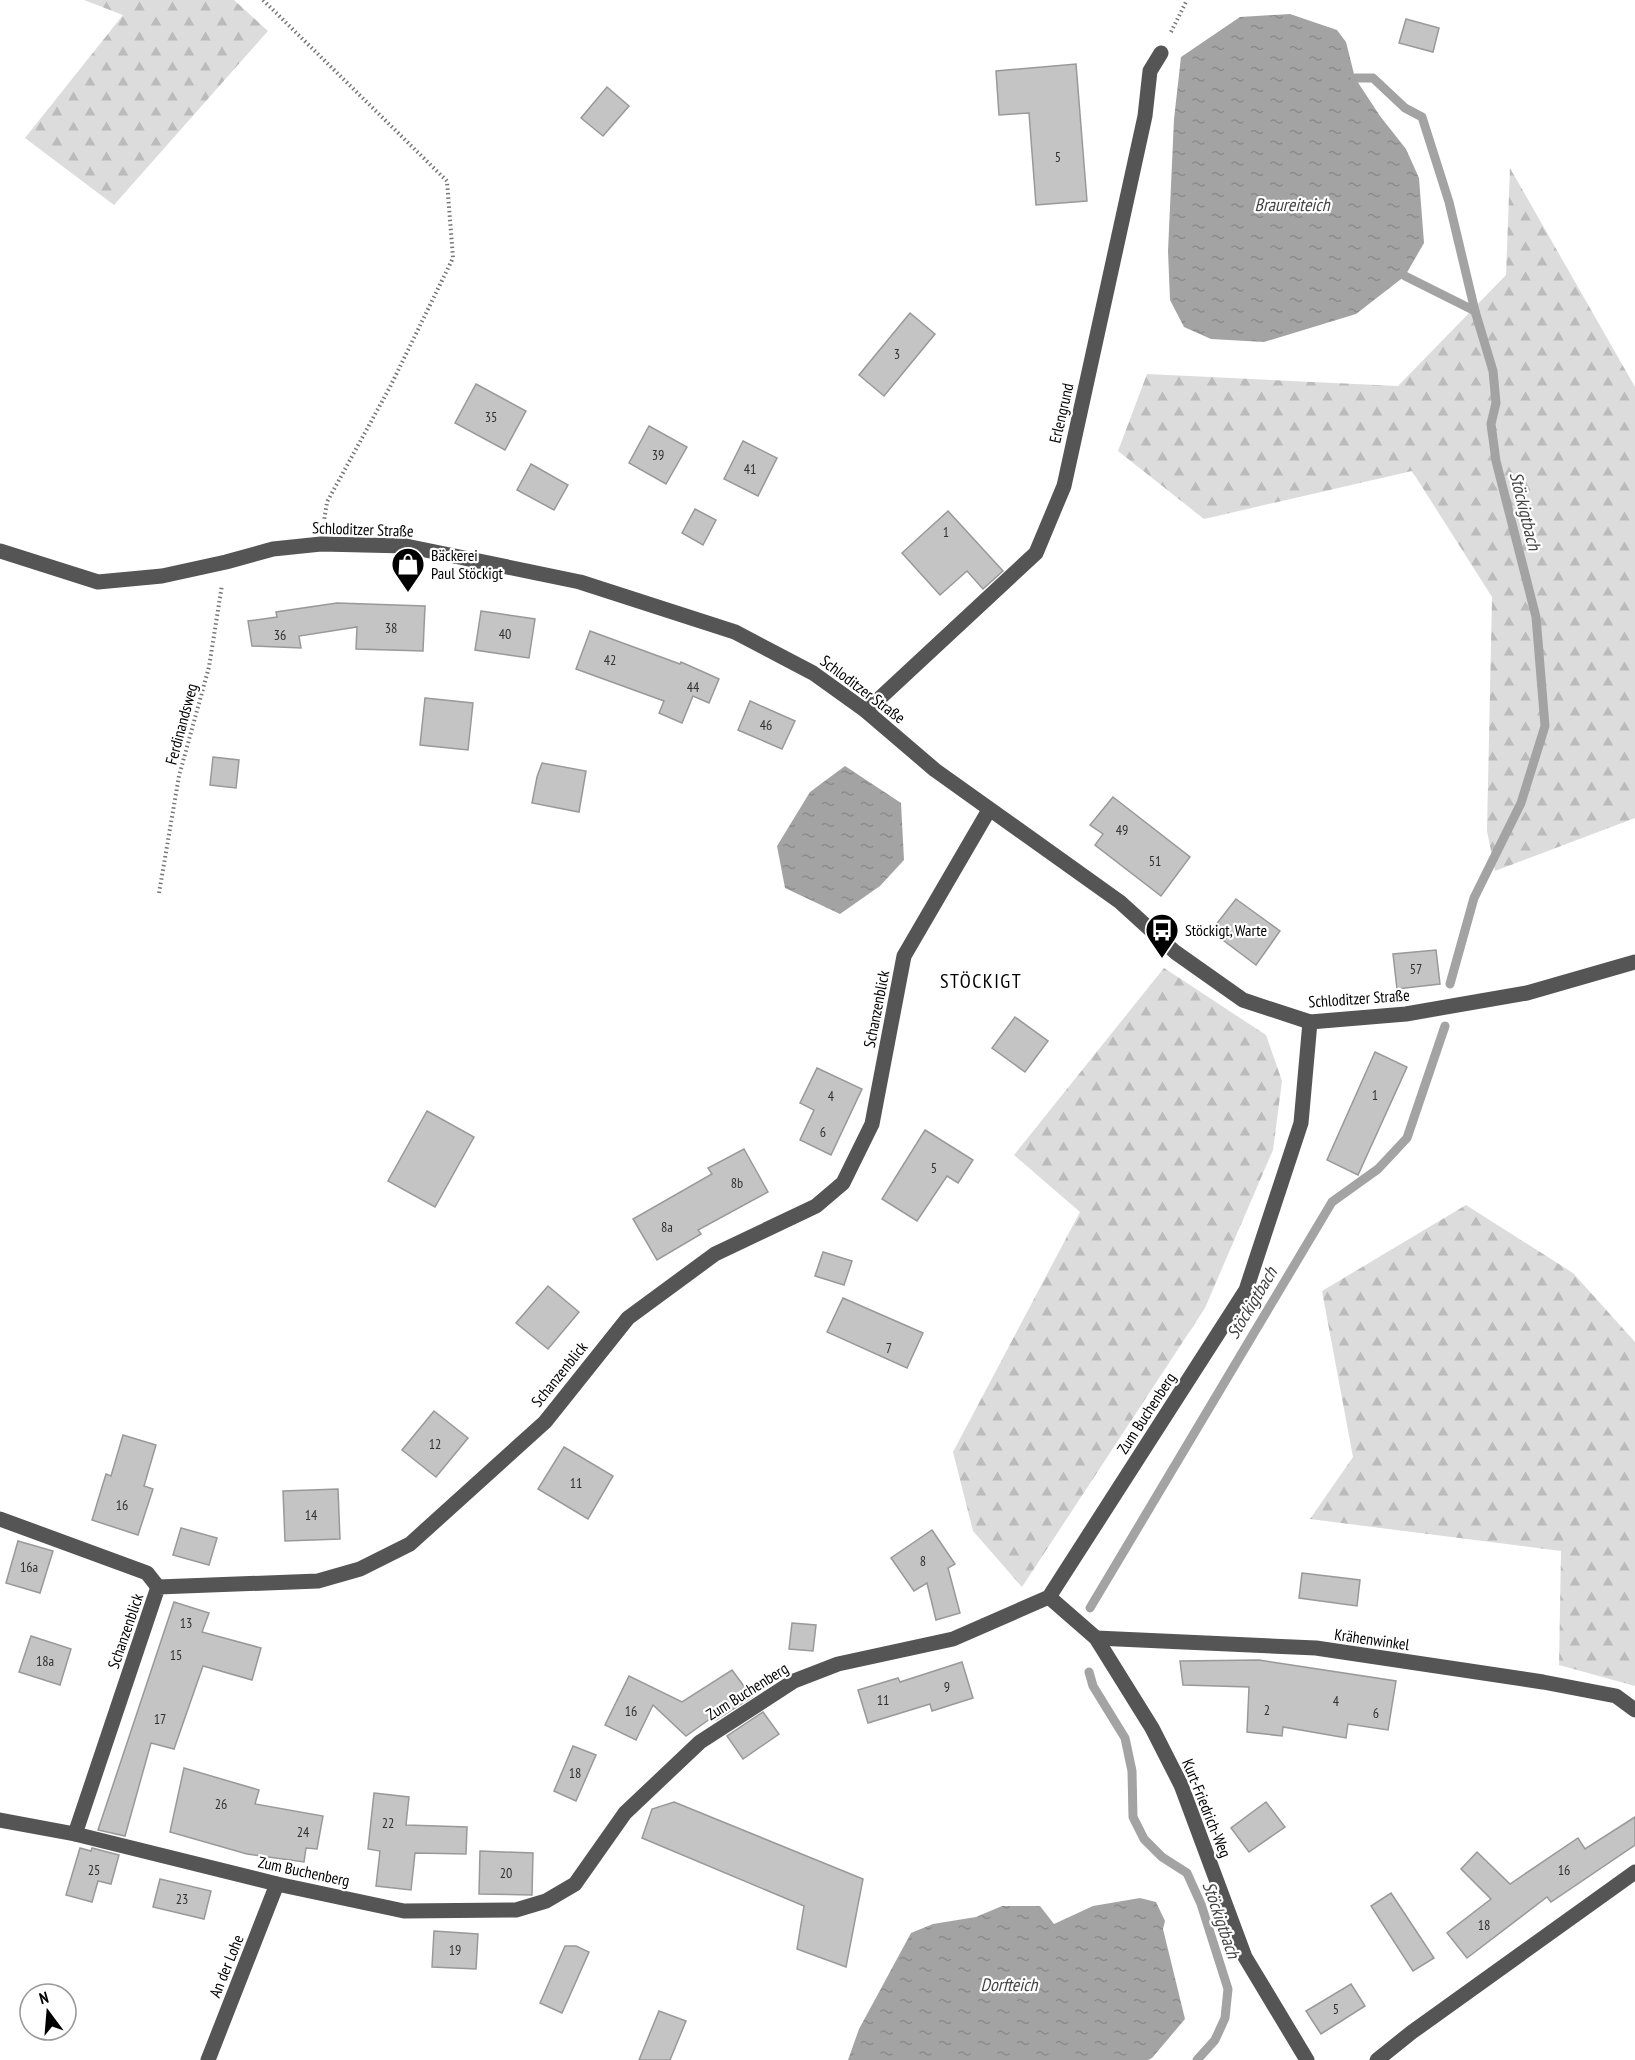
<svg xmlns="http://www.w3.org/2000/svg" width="1635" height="2060" font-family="'PT Sans Narrow',sans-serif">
	<defs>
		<pattern id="forest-firs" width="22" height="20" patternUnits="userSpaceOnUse" patternTransform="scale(1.5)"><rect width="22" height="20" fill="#dcdcdc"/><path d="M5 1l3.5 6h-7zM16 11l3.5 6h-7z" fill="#bbb"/></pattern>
		<pattern id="water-ripples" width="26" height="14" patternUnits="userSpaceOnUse" patternTransform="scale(1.5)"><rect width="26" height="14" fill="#a3a3a3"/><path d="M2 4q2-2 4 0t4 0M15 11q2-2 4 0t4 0" fill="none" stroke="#8b8b8b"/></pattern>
	</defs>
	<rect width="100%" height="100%" fill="#fff"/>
	<!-- forest -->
	<g fill="url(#forest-firs)">
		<polygon points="84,0 234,0 268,31 114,205 25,138 123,15"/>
		<polygon points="1510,168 1635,387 1635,818 1495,871 1487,831 1492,597 1412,471 1204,519 1118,451 1147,374 1398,386 1506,275"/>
		<polygon points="1164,968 1266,1035 1282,1081 1273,1150 1205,1308 1022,1587 973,1531 953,1452 1080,1212 1014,1155"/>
		<polygon points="1466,1205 1573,1273 1635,1342 1635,1686 1559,1665 1561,1551 1310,1519 1353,1457 1322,1291"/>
	</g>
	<!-- water -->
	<g fill="url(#water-ripples)">
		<polygon points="1290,14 1337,30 1346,42 1355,78 1380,116 1406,149 1419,178 1424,243 1405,276 1356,314 1264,342 1211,339 1184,327 1170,300 1168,251 1174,119 1181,57 1240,17"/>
		<polygon points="845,766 901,803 904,860 880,886 840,914 785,888 777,846 810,792"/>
		<polygon points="1140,1898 1156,1902 1165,1921 1163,1929 1185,2019 1152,2058 1148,2060 848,2060 859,2029 911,1933 933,1924 976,1917 1002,1906 1040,1906 1054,1924 1093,1906"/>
	</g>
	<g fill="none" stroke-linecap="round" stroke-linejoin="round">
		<!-- stream -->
		<g stroke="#a3a3a3" stroke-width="9">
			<polyline points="1355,78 1373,78 1405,108 1422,117 1449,202 1475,311 1493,371 1496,403 1491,424 1496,461 1536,617 1545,726 1521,803 1474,898 1450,984"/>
			<polyline points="1405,276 1475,311"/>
			<polyline points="1090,1608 1332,1202 1378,1169 1407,1138 1445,1026"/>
			<polyline points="1089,1672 1093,1686 1125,1738 1132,1771 1133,1817 1144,1839 1162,1857 1187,1873 1201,1904 1228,1989 1225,2018 1215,2040 1197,2060"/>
		</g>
	</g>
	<!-- building -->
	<g fill="#c4c4c4" stroke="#999" stroke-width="1.5">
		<polygon points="1406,19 1439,28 1433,52 1399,43"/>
		<polygon points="1076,64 1087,201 1036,205 1029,113 999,115 996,71"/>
		<polygon points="607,87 629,106 603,136 581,118"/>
		<polygon points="910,313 935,334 884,396 859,375"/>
		<polygon points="476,384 526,411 505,450 455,423"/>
		<polygon points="649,426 687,447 666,484 629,463"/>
		<polygon points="743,441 777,458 758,496 724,479"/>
		<polygon points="531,464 568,485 554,510 517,490"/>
		<polygon points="695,509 716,520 703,545 682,533"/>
		<polygon points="948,511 1003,571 983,589 967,571 940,595 902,553"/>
		<polygon points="337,603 425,606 423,651 356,649 357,627 299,636 301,648 252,646 248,621 277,617 276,612"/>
		<polygon points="481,611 535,619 529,658 475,650"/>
		<polygon points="590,631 680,664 681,662 719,679 709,703 693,696 682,723 659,713 664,701 576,669"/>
		<polygon points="425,698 473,703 468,750 420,745"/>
		<polygon points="750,701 795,721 782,749 738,730"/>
		<polygon points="213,757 239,760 236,788 210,785"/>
		<polygon points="542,763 586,771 579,812 532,803 537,777"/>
		<polygon points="1113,797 1190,857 1161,896 1095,845 1103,834 1090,825"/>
		<polygon points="1236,899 1280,931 1256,965 1211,931"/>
		<polygon points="1436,950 1440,984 1397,989 1393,954"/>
		<polygon points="1015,1017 1048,1041 1025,1072 992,1048"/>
		<polygon points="1375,1052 1407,1067 1358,1175 1327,1160"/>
		<polygon points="817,1068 862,1089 831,1155 800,1140 814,1110 800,1103"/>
		<polygon points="427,1111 474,1137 435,1207 388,1181"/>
		<polygon points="925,1130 973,1160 958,1183 947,1176 917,1221 882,1199"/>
		<polygon points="744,1149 768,1192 698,1230 701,1234 657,1260 633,1219 712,1174 708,1168"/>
		<polygon points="823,1252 852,1261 844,1285 815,1276"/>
		<polygon points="548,1286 579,1312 548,1349 516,1323"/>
		<polygon points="843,1298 923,1333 907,1368 827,1332"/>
		<polygon points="434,1411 468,1438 436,1477 402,1450"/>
		<polygon points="123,1435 156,1445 144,1486 153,1489 138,1535 92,1520 106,1474 111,1476"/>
		<polygon points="564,1447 613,1476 588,1519 538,1489"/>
		<polygon points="338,1489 340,1539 285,1541 283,1491"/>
		<polygon points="181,1528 217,1538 209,1565 173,1555"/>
		<polygon points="932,1530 955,1564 948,1568 960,1613 936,1620 927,1583 914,1591 891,1558"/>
		<polygon points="18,1541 53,1551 40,1593 6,1583"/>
		<polygon points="1302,1573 1360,1580 1357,1606 1299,1598"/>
		<polygon points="174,1602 209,1613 202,1632 261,1648 252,1680 203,1666 174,1749 151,1743 125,1836 98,1830"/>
		<polygon points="792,1623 816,1625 813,1651 789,1649"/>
		<polygon points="31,1636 71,1649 60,1685 19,1672"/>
		<polygon points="1259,1660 1396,1681 1388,1730 1348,1724 1346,1738 1283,1727 1282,1736 1247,1732 1249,1687 1183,1685 1180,1661"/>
		<polygon points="962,1662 973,1698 932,1711 930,1704 868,1723 858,1690 898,1678 900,1682"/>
		<polygon points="732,1670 752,1697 716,1720 714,1716 686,1736 653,1705 636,1740 605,1725 629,1676 682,1702"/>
		<polygon points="763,1712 779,1734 743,1759 727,1736"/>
		<polygon points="573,1746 596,1755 576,1801 554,1791"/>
		<polygon points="184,1768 259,1790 255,1804 323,1816 317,1849 306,1848 304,1862 247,1854 170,1832"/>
		<polygon points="374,1793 409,1797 406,1825 467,1827 466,1854 415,1853 411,1890 376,1886 380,1851 368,1849"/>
		<polygon points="674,1802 863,1879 846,1967 797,1949 804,1906 642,1838 652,1809"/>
		<polygon points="1266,1802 1285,1827 1249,1852 1231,1828"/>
		<polygon points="1635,1817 1635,1845 1551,1902 1547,1897 1467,1958 1447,1933 1491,1899 1461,1869 1477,1852 1510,1884 1578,1838 1585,1849"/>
		<polygon points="80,1848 91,1851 92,1848 119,1855 111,1884 98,1881 92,1902 66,1895"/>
		<polygon points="480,1851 533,1853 532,1895 479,1894"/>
		<polygon points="160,1879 211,1891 204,1919 153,1907"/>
		<polygon points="1391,1893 1434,1958 1413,1971 1371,1906"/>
		<polygon points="434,1931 478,1934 476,1969 432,1967"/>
		<polygon points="565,1946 576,1946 589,1952 562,2013 540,2003"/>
		<polygon points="1351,1984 1365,2006 1321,2034 1306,2011"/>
		<polygon points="659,2011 686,2021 670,2060 639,2060"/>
	</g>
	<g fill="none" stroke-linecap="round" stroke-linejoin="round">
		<!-- path -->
		<g stroke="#777" stroke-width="4" stroke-dasharray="1.5 3" stroke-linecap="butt">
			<polyline points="263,0 447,181 453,258 390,387 327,502 324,521"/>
			<polyline points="1171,32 1187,0"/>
			<polyline points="159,893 179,776 209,667 222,585"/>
		</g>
		<!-- minor -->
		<g stroke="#555" stroke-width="15">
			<polyline points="0,551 98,582 162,576 226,562 273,549 321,544 406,546 580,582 735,632 813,673 866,711 935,770 1120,902 1175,952 1243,1000 1310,1022 1406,1014 1527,993 1635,962"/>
			<polyline points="866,711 1036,553 1064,486 1145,116 1150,71 1161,53"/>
			<polyline points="0,1519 147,1573 158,1587"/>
			<polyline points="1049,1597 1096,1638 1152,1728 1181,1785 1245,1957 1307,2060"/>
			<polyline points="1096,1638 1316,1648 1543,1682 1616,1696 1635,1710"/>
			<polyline points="0,1820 75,1834 277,1884 404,1911 516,1910 546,1901 575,1884 625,1813 700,1742 794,1681 838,1664 953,1639 1049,1597 1246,1290 1301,1123 1310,1022"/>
			<polyline points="75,1834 158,1587 318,1581 360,1569 410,1544 545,1422 628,1318 715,1254 816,1206 843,1183 872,1124 904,956 989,810"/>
			<polyline points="208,2060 277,1884"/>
			<polyline points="1377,2060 1412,2032 1635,1872"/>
		</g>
	</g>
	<!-- icons -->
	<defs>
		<symbol id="shop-pin" viewBox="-11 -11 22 30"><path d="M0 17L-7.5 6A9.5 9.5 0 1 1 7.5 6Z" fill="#000" stroke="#fff"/><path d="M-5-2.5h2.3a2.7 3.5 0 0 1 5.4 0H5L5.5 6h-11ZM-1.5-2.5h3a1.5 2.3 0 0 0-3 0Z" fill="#fff"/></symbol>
		<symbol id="bus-pin" viewBox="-11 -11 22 30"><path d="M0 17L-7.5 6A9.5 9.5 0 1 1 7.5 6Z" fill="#000" stroke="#fff"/><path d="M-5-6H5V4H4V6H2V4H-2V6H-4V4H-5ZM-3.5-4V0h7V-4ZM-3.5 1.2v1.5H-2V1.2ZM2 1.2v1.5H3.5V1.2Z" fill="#fff"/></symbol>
	</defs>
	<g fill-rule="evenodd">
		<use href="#shop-pin" x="389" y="545" width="38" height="52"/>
		<use href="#bus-pin" x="1143" y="911" width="38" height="52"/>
	</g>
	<g text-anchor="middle" stroke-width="4.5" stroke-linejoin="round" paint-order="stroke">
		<!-- number labels -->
		<g font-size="14" fill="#313131">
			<text x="1058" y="162">5</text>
			<text x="897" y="359">3</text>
			<text x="491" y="422">35</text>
			<text x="658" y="460">39</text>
			<text x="750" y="474">41</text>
			<text x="946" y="537">1</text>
			<text x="391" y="633">38</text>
			<text x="505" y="639">40</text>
			<text x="280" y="640">36</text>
			<text x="610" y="665">42</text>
			<text x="693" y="692">44</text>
			<text x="766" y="730">46</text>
			<text x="1122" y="835">49</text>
			<text x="1155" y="866">51</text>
			<text x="1416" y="974">57</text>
			<text x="1375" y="1100">1</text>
			<text x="831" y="1101">4</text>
			<text x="823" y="1137">6</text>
			<text x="934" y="1173">5</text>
			<text x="737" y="1188">8b</text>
			<text x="667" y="1232">8a</text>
			<text x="889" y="1353">7</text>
			<text x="435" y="1449">12</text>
			<text x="576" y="1488">11</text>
			<text x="122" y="1510">16</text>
			<text x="311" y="1520">14</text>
			<text x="923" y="1566">8</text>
			<text x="29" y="1572">16a</text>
			<text x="186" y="1628">13</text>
			<text x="176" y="1660">15</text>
			<text x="45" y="1666">18a</text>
			<text x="947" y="1692">9</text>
			<text x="883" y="1705">11</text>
			<text x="1336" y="1706">4</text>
			<text x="1267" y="1715">2</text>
			<text x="631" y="1716">16</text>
			<text x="1376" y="1718">6</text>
			<text x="160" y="1724">17</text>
			<text x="575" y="1778">18</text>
			<text x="221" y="1809">26</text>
			<text x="388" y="1828">22</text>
			<text x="303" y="1837">24</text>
			<text x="94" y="1875">25</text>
			<text x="1564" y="1875">16</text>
			<text x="506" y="1878">20</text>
			<text x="182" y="1904">23</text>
			<text x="1484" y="1930">18</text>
			<text x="455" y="1955">19</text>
			<text x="1336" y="2014">5</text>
		</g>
		<!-- street labels -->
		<g font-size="16" fill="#000" stroke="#fff">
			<text transform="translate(1061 413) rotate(-77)" y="6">Erlengrund</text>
			<text transform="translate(363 529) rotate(2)" y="6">Schloditzer Straße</text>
			<text transform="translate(863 689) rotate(37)" y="6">Schloditzer Straße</text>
			<text transform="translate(181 724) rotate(-75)" y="6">Ferdinandsweg</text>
			<text transform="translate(1359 998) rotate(-4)" y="6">Schloditzer Straße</text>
			<text transform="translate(876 1009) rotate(-79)" y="6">Schanzenblick</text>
			<text transform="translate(559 1374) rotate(-51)" y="6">Schanzenblick</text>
			<text transform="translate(1146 1413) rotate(-57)" y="6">Zum Buchenberg</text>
			<text transform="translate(125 1631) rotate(-71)" y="6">Schanzenblick</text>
			<text transform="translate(1372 1639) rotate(8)" y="6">Krähenwinkel</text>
			<text transform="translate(747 1691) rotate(-32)" y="6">Zum Buchenberg</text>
			<text transform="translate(1207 1808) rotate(68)" y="6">Kurt-Friedrich-Weg</text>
			<text transform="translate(304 1871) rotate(12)" y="6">Zum Buchenberg</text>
			<text transform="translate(226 1966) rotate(-68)" y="6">An der Lohe</text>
		</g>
		<!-- poi labels -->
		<g font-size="16" fill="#000" stroke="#fff" text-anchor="start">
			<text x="431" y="561">Bäckerei<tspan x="431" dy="18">Paul Stöckigt</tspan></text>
			<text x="1185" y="936">Stöckigt, Warte</text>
		</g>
		<!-- water labels -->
		<g font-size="18" font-style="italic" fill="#444" stroke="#fff">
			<text x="1292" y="211">Braureiteich</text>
			<text transform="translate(1525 511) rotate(76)" y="6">Stöckigtbach</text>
			<text transform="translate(1252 1303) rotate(-59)" y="6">Stöckigtbach</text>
			<text transform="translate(1221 1920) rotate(71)" y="6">Stöckigtbach</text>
			<text x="1009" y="1991">Dorfteich</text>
		</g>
		<!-- quarter labels -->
		<g font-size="20" letter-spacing="1.5" fill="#000" stroke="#fff">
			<text x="981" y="988">STÖCKIGT</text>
		</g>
	</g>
	<!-- north arrow -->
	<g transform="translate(48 2012) rotate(344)"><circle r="28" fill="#ffffff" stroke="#999999" stroke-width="1.5"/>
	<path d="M0-4.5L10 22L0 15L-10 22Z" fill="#000000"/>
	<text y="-9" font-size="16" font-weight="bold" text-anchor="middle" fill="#000000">N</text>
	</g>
</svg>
